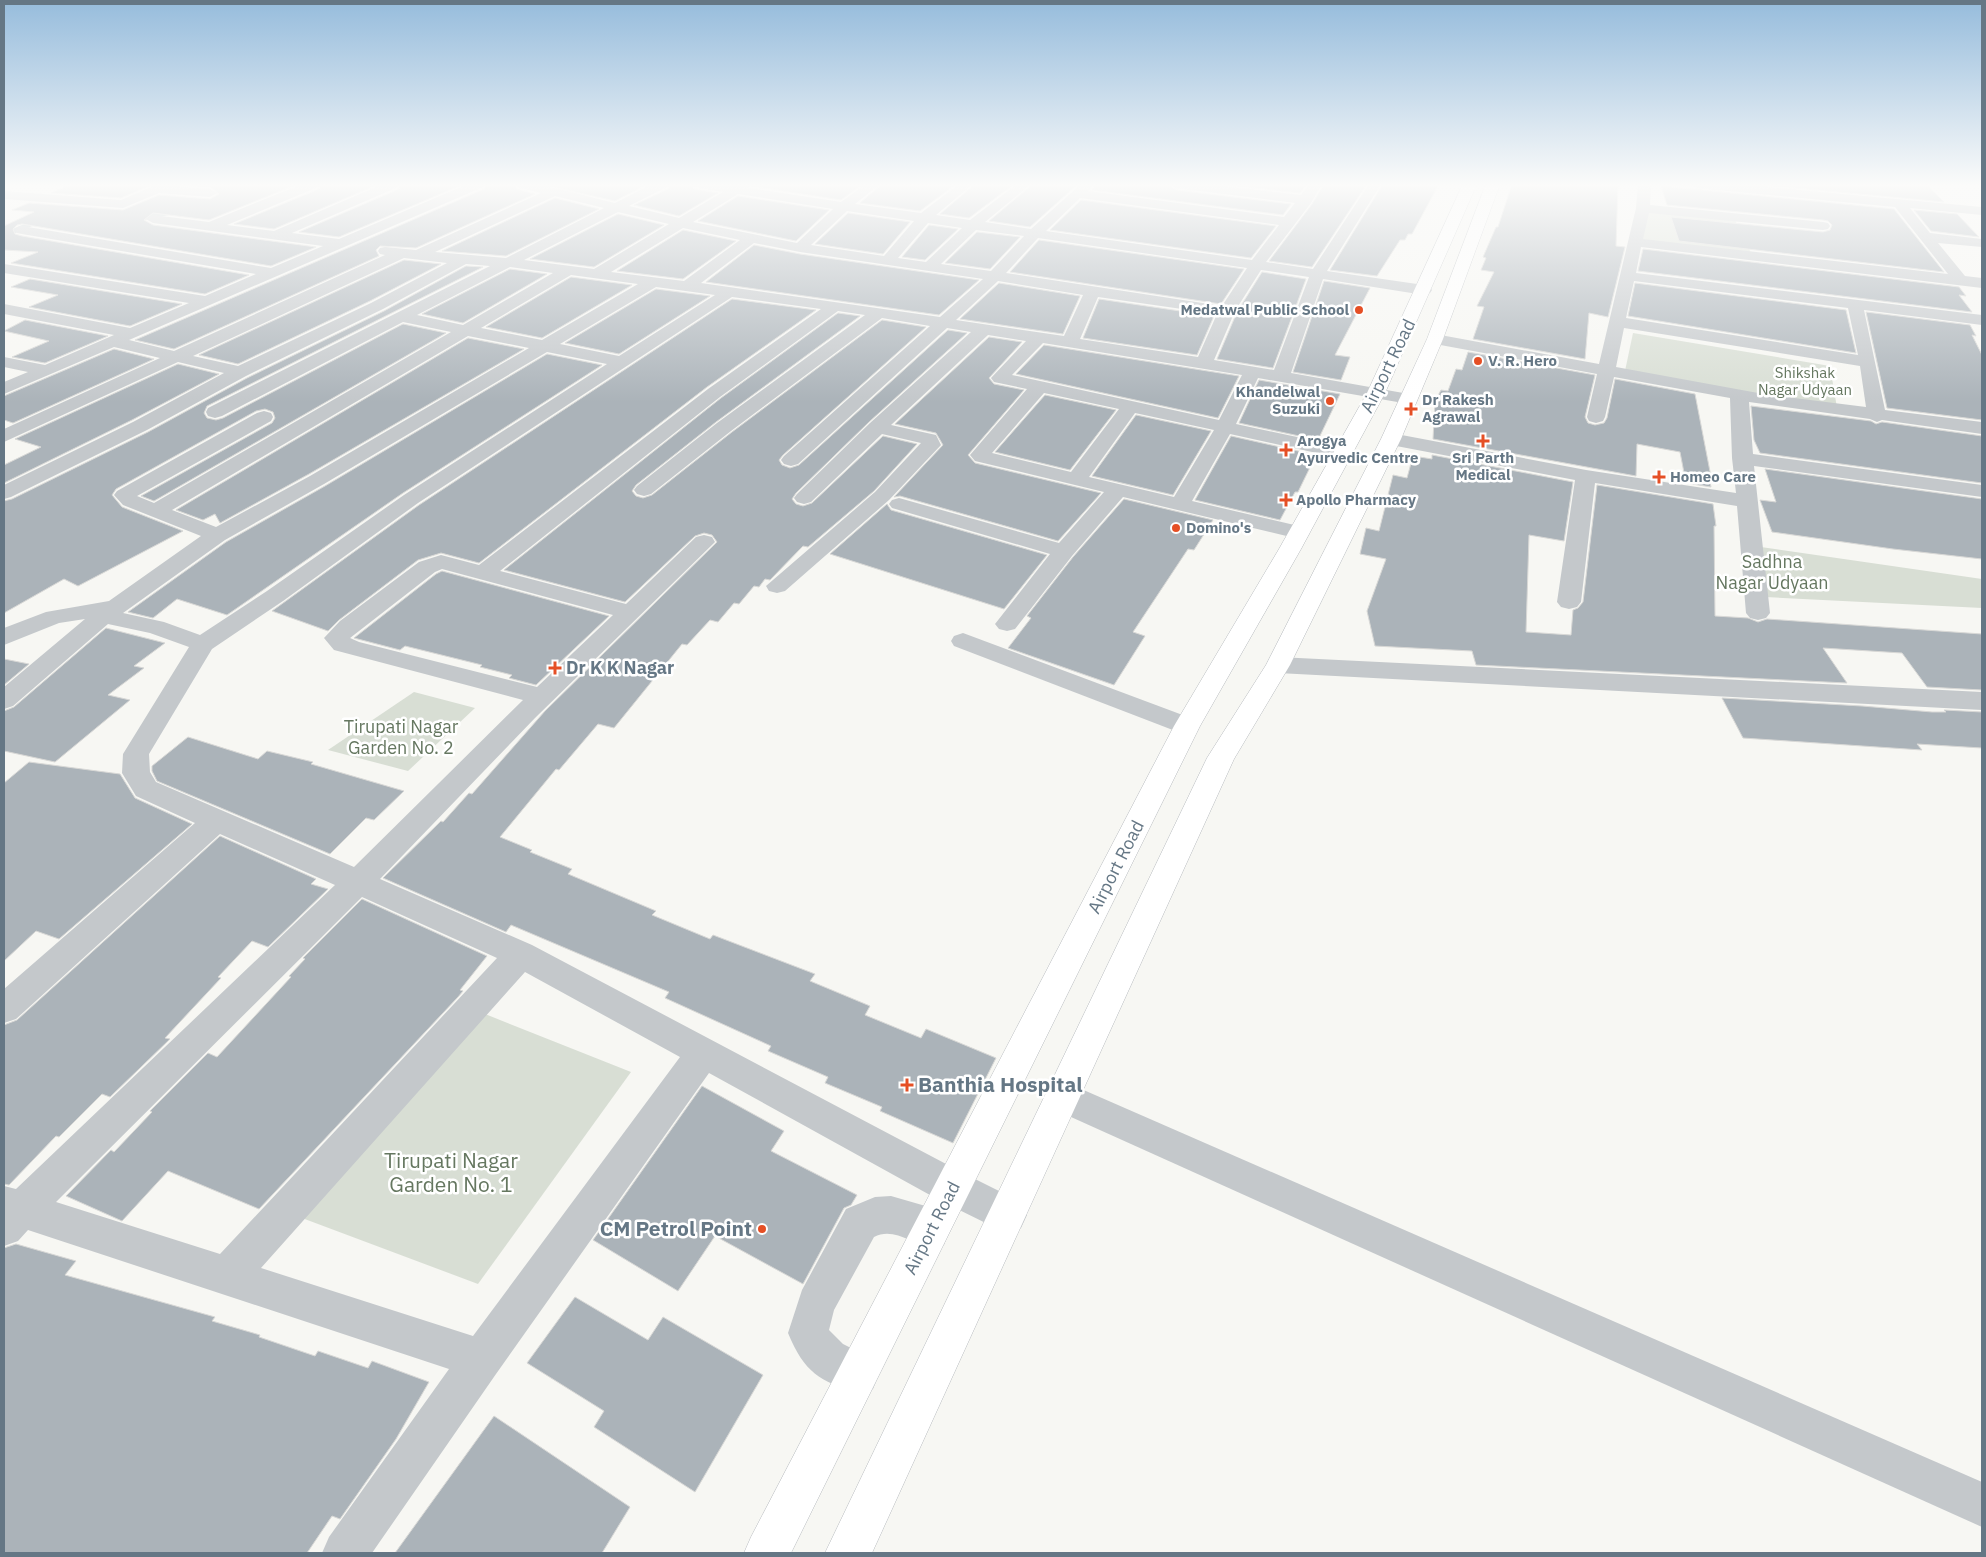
<svg xmlns="http://www.w3.org/2000/svg" width="1986" height="1557" font-family="'IBM Plex Sans',sans-serif">
	<rect width="100%" height="100%" fill="#f7f7f3"/>
	<!-- green -->
	<g fill="#d8ded4">
		<polygon points="1639,210 1735,220 1751,253 1637,239"/>
		<polygon points="1633,333 1830,366 1837,408 1625,371"/>
		<polygon points="1747,545 1982,579 1982,608 1746,596"/>
		<polygon points="414,692 475,708 408,771 328,750"/>
		<polygon points="480,1012 631,1072 478,1284 294,1215"/>
	</g>
	<g fill="none" stroke-linecap="round" stroke-linejoin="round">
		<!-- stream -->
		<g stroke="#bcc7cb" stroke-width="5">
			<polyline points="137,219 171,212"/>
			<polyline points="4,241 14,231 38,221"/>
		</g>
	</g>
	<!-- building -->
	<g fill="#abb3b9" stroke="#d8d8d6">
		<polygon points="71,184 154,184 121,198 51,193"/>
		<polygon points="176,184 298,184 209,220 153,213 144,220 153,225 316,247 271,266 22,224 17,225 13,229 15,234 22,236 249,275 205,294 11,263 38,252 4,250 4,226 34,212 12,210 29,203 123,210 159,195 210,199 219,194 210,187"/>
		<polygon points="322,184 379,184 274,229 234,224 319,189"/>
		<polygon points="401,184 464,184 339,237 299,232 399,189"/>
		<polygon points="487,184 514,184 517,189 535,194 416,248 380,246 376,250 379,256 174,349 135,340 484,189"/>
		<polygon points="539,184 648,184 615,201"/>
		<polygon points="670,184 691,184 694,189 718,193 679,216 634,205 668,189"/>
		<polygon points="752,184 863,184 841,200 751,186"/>
		<polygon points="882,184 956,184 920,211 860,203"/>
		<polygon points="975,184 1014,184 969,218 940,214"/>
		<polygon points="1033,184 1078,184 1030,227 989,221"/>
		<polygon points="1096,184 1167,184 1176,190 1291,204 1283,215 1092,190"/>
		<polygon points="1220,184 1307,184 1300,193"/>
		<polygon points="1324,184 1367,184 1312,267 1269,261 1312,204"/>
		<polygon points="1383,184 1439,184 1412,234 1408,234 1405,240 1400,240 1377,276 1330,270"/>
		<polygon points="1512,184 1618,184 1616,246 1625,247 1608,317 1589,313 1585,359 1473,339 1484,307 1477,306 1494,272 1481,270 1486,258 1483,257 1496,227 1498,227"/>
		<polygon points="1753,184 1926,184 1944,202"/>
		<polygon points="1661,186 1894,209 1944,272 1679,241 1671,217 1823,232 1830,230 1832,225 1828,221 1823,220 1667,205"/>
		<polygon points="738,196 829,210 796,241 698,221"/>
		<polygon points="555,198 599,209 506,256 442,251"/>
		<polygon points="1081,200 1276,226 1251,258 1050,230"/>
		<polygon points="1914,210 1957,214 1979,237 1931,231"/>
		<polygon points="848,213 910,222 883,254 815,244"/>
		<polygon points="618,214 664,225 594,267 530,259"/>
		<polygon points="929,225 958,229 925,260 902,257"/>
		<polygon points="683,230 736,241 683,279 617,271"/>
		<polygon points="977,232 1020,237 990,269 945,263"/>
		<polygon points="1039,240 1244,269 1221,304 1010,272"/>
		<polygon points="754,245 800,254 979,280 939,315 706,282"/>
		<polygon points="1643,249 1959,287 1966,296 1959,295 1972,312 1638,271"/>
		<polygon points="404,260 441,264 370,301 238,364 199,355"/>
		<polygon points="466,266 483,267 207,406 204,413 207,418 216,420 223,418 403,324 446,333 154,501 141,496 272,423 275,418 273,412 265,409 256,411 116,489 112,495 122,507 183,531 78,586 64,579 4,613 4,501 12,499 148,432 247,378 384,311"/>
		<polygon points="510,269 547,274 463,323 422,314"/>
		<polygon points="1262,272 1306,279 1273,368 1217,359 1237,312"/>
		<polygon points="571,277 632,285 542,338 486,327"/>
		<polygon points="30,279 182,304 130,326 29,307 58,295 11,287"/>
		<polygon points="1324,281 1370,288 1335,355 1350,357 1341,380 1293,372"/>
		<polygon points="999,283 1080,296 1063,334 960,319"/>
		<polygon points="1635,283 1846,310 1856,353 1628,316"/>
		<polygon points="656,289 710,296 619,354 565,343"/>
		<polygon points="732,299 816,310 707,387 479,563 441,553 418,560 339,620 328,631 272,611 419,505"/>
		<polygon points="1099,299 1214,316 1197,355 1083,338"/>
		<polygon points="1866,312 1970,325 1976,336 1972,335 1982,355 1982,420 1887,408"/>
		<polygon points="838,313 860,316 716,422 636,485 632,491 636,496 643,498 652,495 732,432 882,320 926,327 783,455 779,460 782,465 790,468 799,465 948,330 967,333 869,422 796,493 792,499 796,504 803,506 812,503 883,436 917,444 874,491 808,547 803,546 770,580 765,579 759,587 754,586 739,604 734,603 718,622 710,620 687,645 682,644 614,728 598,724 559,770 556,769 500,837 532,850 530,852 572,869 568,874 656,911 652,915 710,939 713,935 815,974 810,981 870,1006 865,1015 921,1038 926,1029 996,1058 953,1143 880,1111 882,1107 825,1083 828,1077 768,1051 771,1046 665,998 669,992 511,925 506,932 383,878 441,821 443,822 469,793 472,794 545,711 717,542 712,535 704,533 695,536 625,602 504,570 721,398"/>
		<polygon points="25,320 108,336 45,363 12,357 49,341 4,331"/>
		<polygon points="989,337 1022,342 989,378 994,384 1024,390 968,455 975,463 1101,493 1058,541 900,496 894,497 943,445 936,433 895,424"/>
		<polygon points="468,338 524,349 309,474 220,523 215,514 203,520 176,510"/>
		<polygon points="1044,345 1239,376 1218,418 1016,374"/>
		<polygon points="114,349 154,359 13,423 4,420 4,396"/>
		<polygon points="1468,352 1595,375 1585,417 1588,423 1595,425 1604,423 1607,418 1615,379 1695,394 1712,482 1710,482 1711,487 1686,483 1680,452 1637,444 1636,476 1433,439 1435,401 1441,390 1448,391 1456,369 1462,370"/>
		<polygon points="547,354 602,365 403,493 227,615 177,599 153,618 128,612 226,542 325,486"/>
		<polygon points="178,364 219,374 132,420 4,483 4,465 41,447 15,439"/>
		<polygon points="1259,380 1340,394 1318,440 1239,423"/>
		<polygon points="1045,395 1116,410 1070,470 995,452"/>
		<polygon points="1751,406 1871,421 1876,424 1882,422 1982,436 1982,483 1760,453 1754,440"/>
		<polygon points="1136,415 1211,431 1173,495 1092,476"/>
		<polygon points="1231,436 1316,455 1298,492 1295,492 1280,520 1195,500"/>
		<polygon points="1432,455 1573,482 1564,541 1529,535 1526,632 1571,635 1573,610 1578,608 1583,602 1597,485 1713,504 1716,526 1714,526 1715,616 1748,618 1758,622 1767,619 1982,634 1982,690 1927,687 1902,653 1823,648 1847,683 1476,665 1472,651 1375,646 1367,611 1386,559 1360,554 1366,528 1379,531 1393,475 1407,478 1413,456 1432,459"/>
		<polygon points="1765,469 1982,499 1982,559 1893,549 1772,532 1760,500 1776,502"/>
		<polygon points="1124,499 1213,520 1194,550 1188,549 1133,632 1145,636 1114,685 1008,648 1031,618 1027,616 1073,557"/>
		<polygon points="887,504 891,510 1047,555 1004,609 830,554"/>
		<polygon points="442,571 609,616 536,685 509,678 512,675 480,667 482,665 405,646 400,650 354,638 436,574"/>
		<polygon points="106,628 165,643 134,666 144,668 108,695 130,700 55,762 4,751 4,711 14,707"/>
		<polygon points="4,659 29,664 4,685"/>
		<polygon points="1722,698 1862,706 1932,712 1946,712 1944,710 1982,712 1982,748 1917,744 1922,750 1743,738"/>
		<polygon points="188,737 258,759 267,751 313,762 311,764 404,791 374,820 366,818 330,854 157,781 152,771 152,766"/>
		<polygon points="29,762 120,774 135,798 192,824 59,939 36,931 4,961 4,783"/>
		<polygon points="220,836 316,879 311,884 328,889 268,947 252,941 218,977 221,978 165,1038 170,1039 110,1097 102,1094 59,1137 56,1136 9,1185 4,1184 4,1025 17,1020"/>
		<polygon points="362,899 487,956 460,990 463,991 458,997 259,1209 168,1171 122,1221 66,1196 111,1150 114,1152 152,1112 150,1111 208,1053 217,1057 291,977 289,976 305,959 303,958"/>
		<polygon points="702,1086 784,1131 771,1151 857,1195 851,1205 844,1208 803,1284 715,1236 678,1291 593,1240"/>
		<polygon points="16,1244 76,1261 65,1275 215,1317 212,1321 260,1335 259,1337 315,1356 318,1351 368,1368 372,1361 429,1382 396,1439 340,1519 332,1516 307,1553 4,1553 4,1248"/>
		<polygon points="575,1297 648,1340 663,1317 763,1375 695,1492 594,1427 604,1411 527,1363"/>
		<polygon points="494,1416 630,1507 602,1553 395,1553"/>
	</g>
	<g fill="none" stroke-linecap="round" stroke-linejoin="round">
		<defs>
			<g id="major">
				<polygon points="1463,184 1477,184 1385,393 1301,549 1200,726 791,1553 744,1553 751,1537 1174,726 1279,549 1367,393"/>
				<polygon points="1486,184 1500,184 1443,339 1401,439 1290,665 1234,759 872,1553 825,1553 1207,758 1266,665 1381,439 1427,339"/>
			</g>
		</defs>
		<!-- major casing -->
		<use href="#major" stroke="#b7bbbf" stroke-width="1"/>
		<!-- minor -->
		<g fill="#c4c8cb" fill-rule="evenodd">
			<polygon points="158,184 174,184 173,186 210,189 217,193 210,197 159,193 123,208 4,199 4,191 121,200"/>
			<path d="M302,184H320L318,187L227,225L274,231L383,184H399L398,187L292,233L339,239L468,184H485L483,187L129,340L174,351L385,255L380,254L378,251L380,248L385,247L416,250L541,193L517,187L516,184C550,184 581,195 615,203L652,184H668L667,187L629,206L679,218L723,192L694,187L693,184L734,186L750,184L749,188L841,202L866,184H880L855,204L921,213L959,184H973L936,215L970,220L1017,184H1031L985,222L1031,229L1081,184H1094L1088,191L1284,217L1295,203L1176,188L1169,184H1206L1301,195L1309,184H1322L1311,203L1266,262L1313,269L1369,184H1381L1327,271L1424,285L1430,287L1432,290L1430,293L1424,295L1323,279L1291,373L1409,394L1415,395L1418,399L1415,403L1409,404L1258,378L1236,424L1344,447L1351,449L1354,453L1351,457L1344,459L1230,434L1192,501L1307,528L1310,533L1307,538L1299,539L1123,497L1072,556L1015,629L1007,631L999,629L995,624L1050,554L892,508L889,504L892,500L899,498L1059,543L1104,492L975,461L970,455L1027,389L994,382L991,378L1026,341L988,335L891,425L936,435L941,445L889,500L785,591L777,593L769,591L766,586L875,492L921,443L882,434L811,502L804,504L797,502L794,498L797,494L870,423L971,332L947,328L798,464L791,466L784,464L781,460L784,456L930,326L882,318L731,431L651,494L644,496L637,494L634,490L637,486L717,423L865,315L838,311L720,397L500,571L626,604L696,537L704,535L712,537L715,542L535,718L380,879L532,945L965,1174L1021,1202L1027,1215L1021,1228L1008,1234L939,1200L709,1073L496,1374L372,1553H322L329,1537L449,1369L28,1230L18,1241L4,1246V1186L16,1189L335,885L220,834L16,1019L4,1023V989L195,823L136,796L122,773L123,754L189,647L150,633L108,624L13,706L4,709V687L85,619L59,623L4,645V628L46,612L109,601L201,536L123,505L114,495L117,491L257,413L264,411L271,413L273,417L271,421L137,496L154,503L451,332L403,322L222,416L215,418L208,416L206,412L208,408L490,266L466,264L383,309L246,376L147,430L11,497L4,499V485L133,422L224,373L178,362L4,442V429L160,358L114,347L4,394V382L28,372L4,367V357L45,365L114,335L4,314V304L130,328L189,303L4,273V264L205,296L256,274L22,234L17,233L15,230L17,227L22,226L271,268L323,246L153,223L146,219L153,215L209,222ZM738,194L833,209L797,243L693,222ZM555,196L604,208L506,258L435,252ZM1080,198L1279,225L1252,260L1046,231ZM847,211L914,221L884,256L811,245ZM618,212L669,224L594,269L524,260ZM928,223L962,228L926,262L898,258ZM683,228L740,240L684,281L611,272ZM976,230L1024,236L991,271L941,264ZM1038,238L1247,268L1222,306L1006,273ZM754,243L800,252L983,279L940,317L701,283ZM404,258L447,263L371,303L238,366L193,356ZM510,267L553,273L463,325L417,315ZM1261,270L1309,277L1274,370L1214,360L1235,311ZM571,275L638,284L542,340L481,328ZM998,281L1083,295L1064,336L956,320ZM656,287L715,295L619,356L560,344ZM732,297L821,309L708,389L479,565L441,555L419,562L340,621L324,638L334,650L523,700L354,867L156,782L150,772L149,754L212,649L283,601L418,503ZM1098,297L1217,314L1198,357L1080,339ZM468,336L529,348L310,476L216,527L172,510ZM1043,343L1242,375L1219,420L1012,375ZM547,352L607,364L404,495L267,591L200,635L164,622L123,613L225,540L324,484ZM1044,393L1119,409L1071,472L992,453ZM1135,413L1214,430L1174,497L1089,477ZM442,569L613,615L537,687L359,642L350,638L435,572ZM362,897L497,958L220,1254L56,1202ZM525,972L680,1057L473,1336L261,1268Z"/>
			<path d="M1638,184H1651L1650,205L1823,222L1828,223L1830,226L1828,229L1823,230L1649,213L1643,239L1948,274L1895,207L1697,188L1690,184H1736L1982,207V215L1910,208L1930,233L1982,239V247L1938,243L1965,276L1982,278V288L1641,247L1636,273L1982,315V325L1864,310L1885,410L1982,422V434L1882,420L1877,422L1870,419L1749,402L1753,454L1982,485V497L1754,466L1770,613L1766,618L1758,620L1750,618L1746,613L1737,506L1595,483L1581,602L1577,607L1569,609L1561,607L1557,602L1575,480L1391,445L1384,443L1381,439L1384,435L1391,433L1586,470L1736,493L1732,458L1730,398L1614,377L1605,417L1603,421L1596,423L1589,421L1587,417L1597,374L1435,344L1429,343L1427,339L1429,335L1435,334L1599,364L1636,208ZM1634,281L1848,308L1858,355L1626,318ZM1624,328L1860,366L1866,407L1769,395L1616,367Z"/>
			<polygon points="963,633 1196,720 1200,726 1196,732 1187,735 1178,732 954,646 951,641 954,636"/>
			<polygon points="1278,657 1982,692 1982,710 1278,673 1269,671 1266,665 1269,659"/>
			<polygon points="1063,1081 1982,1482 1982,1527 1051,1108 1045,1097 1051,1086"/>
			<path d="M891,1196L929,1207L944,1217L949,1231L944,1245L930,1250C913,1243 893,1227 874,1237L834,1310L829,1330L843,1344L873,1359L879,1374L873,1389L858,1395C819,1379 805,1374 788,1333L802,1290L846,1209L875,1197Z"/>
		</g>
		<!-- major -->
		<use href="#major" fill="#fff" fill-rule="evenodd"/>
	</g>
	<!-- sky -->
	<linearGradient id="sky" x2="0" y2="1"><stop stop-color="#96bcdc"/><stop offset="0.46" stop-color="#fbfbfa"/><stop offset="1" stop-color="#fbfbfa" stop-opacity="0"/></linearGradient>
	<rect width="1986" height="402" fill="url(#sky)"/>
	<!-- markers -->
	<g fill="#e54f25" stroke="#fff" stroke-width="2">
		<circle cx="1359" cy="310" r="5"/>
		<circle cx="1478" cy="361" r="5"/>
		<circle cx="1330" cy="401" r="5"/>
		<path d="M1408.5 401.5h5v5h5v5h-5v5h-5v-5h-5v-5h5z"/>
		<path d="M1480.5 433.5h5v5h5v5h-5v5h-5v-5h-5v-5h5z"/>
		<path d="M1283.5 442.5h5v5h5v5h-5v5h-5v-5h-5v-5h5z"/>
		<path d="M1656.5 469.5h5v5h5v5h-5v5h-5v-5h-5v-5h5z"/>
		<path d="M1283.5 492.5h5v5h5v5h-5v5h-5v-5h-5v-5h5z"/>
		<circle cx="1176" cy="528" r="5"/>
		<path d="M552.5 660.5h5v5h5v5h-5v5h-5v-5h-5v-5h5z"/>
		<path d="M904.5 1077.5h5v5h5v5h-5v5h-5v-5h-5v-5h5z"/>
		<circle cx="762" cy="1229" r="5"/>
	</g>
	<g text-anchor="middle" stroke-width="5" stroke-linejoin="round" paint-order="stroke">
		<!-- far-poi labels -->
		<g font-size="15" font-weight="bold" fill="#657785" stroke="#fff" text-anchor="start">
			<text x="1349" y="315" text-anchor="end">Medatwal Public School</text>
			<text x="1488" y="366">V. R. Hero</text>
			<text x="1320" y="397" text-anchor="end">Khandelwal<tspan x="1320" dy="17">Suzuki</tspan></text>
			<text x="1422" y="405">Dr Rakesh<tspan x="1422" dy="17">Agrawal</tspan></text>
			<text x="1297" y="446">Arogya<tspan x="1297" dy="17">Ayurvedic Centre</tspan></text>
			<text x="1483" y="463" text-anchor="middle">Sri Parth<tspan x="1483" dy="17">Medical</tspan></text>
			<text x="1670" y="482">Homeo Care</text>
			<text x="1296" y="505">Apollo Pharmacy</text>
			<text x="1186" y="533">Domino's</text>
		</g>
		<!-- far-park labels -->
		<g font-size="15" fill="#657760" stroke="#fff">
			<text x="1805" y="378">Shikshak<tspan x="1805" dy="17">Nagar Udyaan</tspan></text>
		</g>
		<!-- street labels -->
		<g font-size="18" fill="#657785" stroke="#fff">
			<text transform="translate(1388 366) rotate(-64)" y="6">Airport Road</text>
			<text transform="translate(1116 867) rotate(-63)" y="6">Airport Road</text>
			<text transform="translate(932 1228) rotate(-63)" y="6">Airport Road</text>
		</g>
		<!-- park labels -->
		<g font-size="18" fill="#657760" stroke="#fff">
			<text x="1772" y="568">Sadhna<tspan x="1772" dy="21">Nagar Udyaan</tspan></text>
			<text x="401" y="733">Tirupati Nagar<tspan x="401" dy="21">Garden No. 2</tspan></text>
		</g>
		<!-- poi labels -->
		<g font-size="18" font-weight="bold" fill="#657785" stroke="#fff" text-anchor="start">
			<text x="566" y="674">Dr K K Nagar</text>
		</g>
		<!-- near-poi labels -->
		<g font-size="21" font-weight="bold" fill="#657785" stroke="#fff" text-anchor="start">
			<text x="918" y="1092">Banthia Hospital</text>
			<text x="752" y="1236" text-anchor="end">CM Petrol Point</text>
		</g>
		<!-- near-park labels -->
		<g font-size="21" fill="#657760" stroke="#fff">
			<text x="451" y="1168">Tirupati Nagar<tspan x="451" dy="24">Garden No. 1</tspan></text>
		</g>
	</g>
	<!-- border -->
	<rect width="1986" height="1557" fill="none" stroke="#657785" stroke-width="10"/>
</svg>
